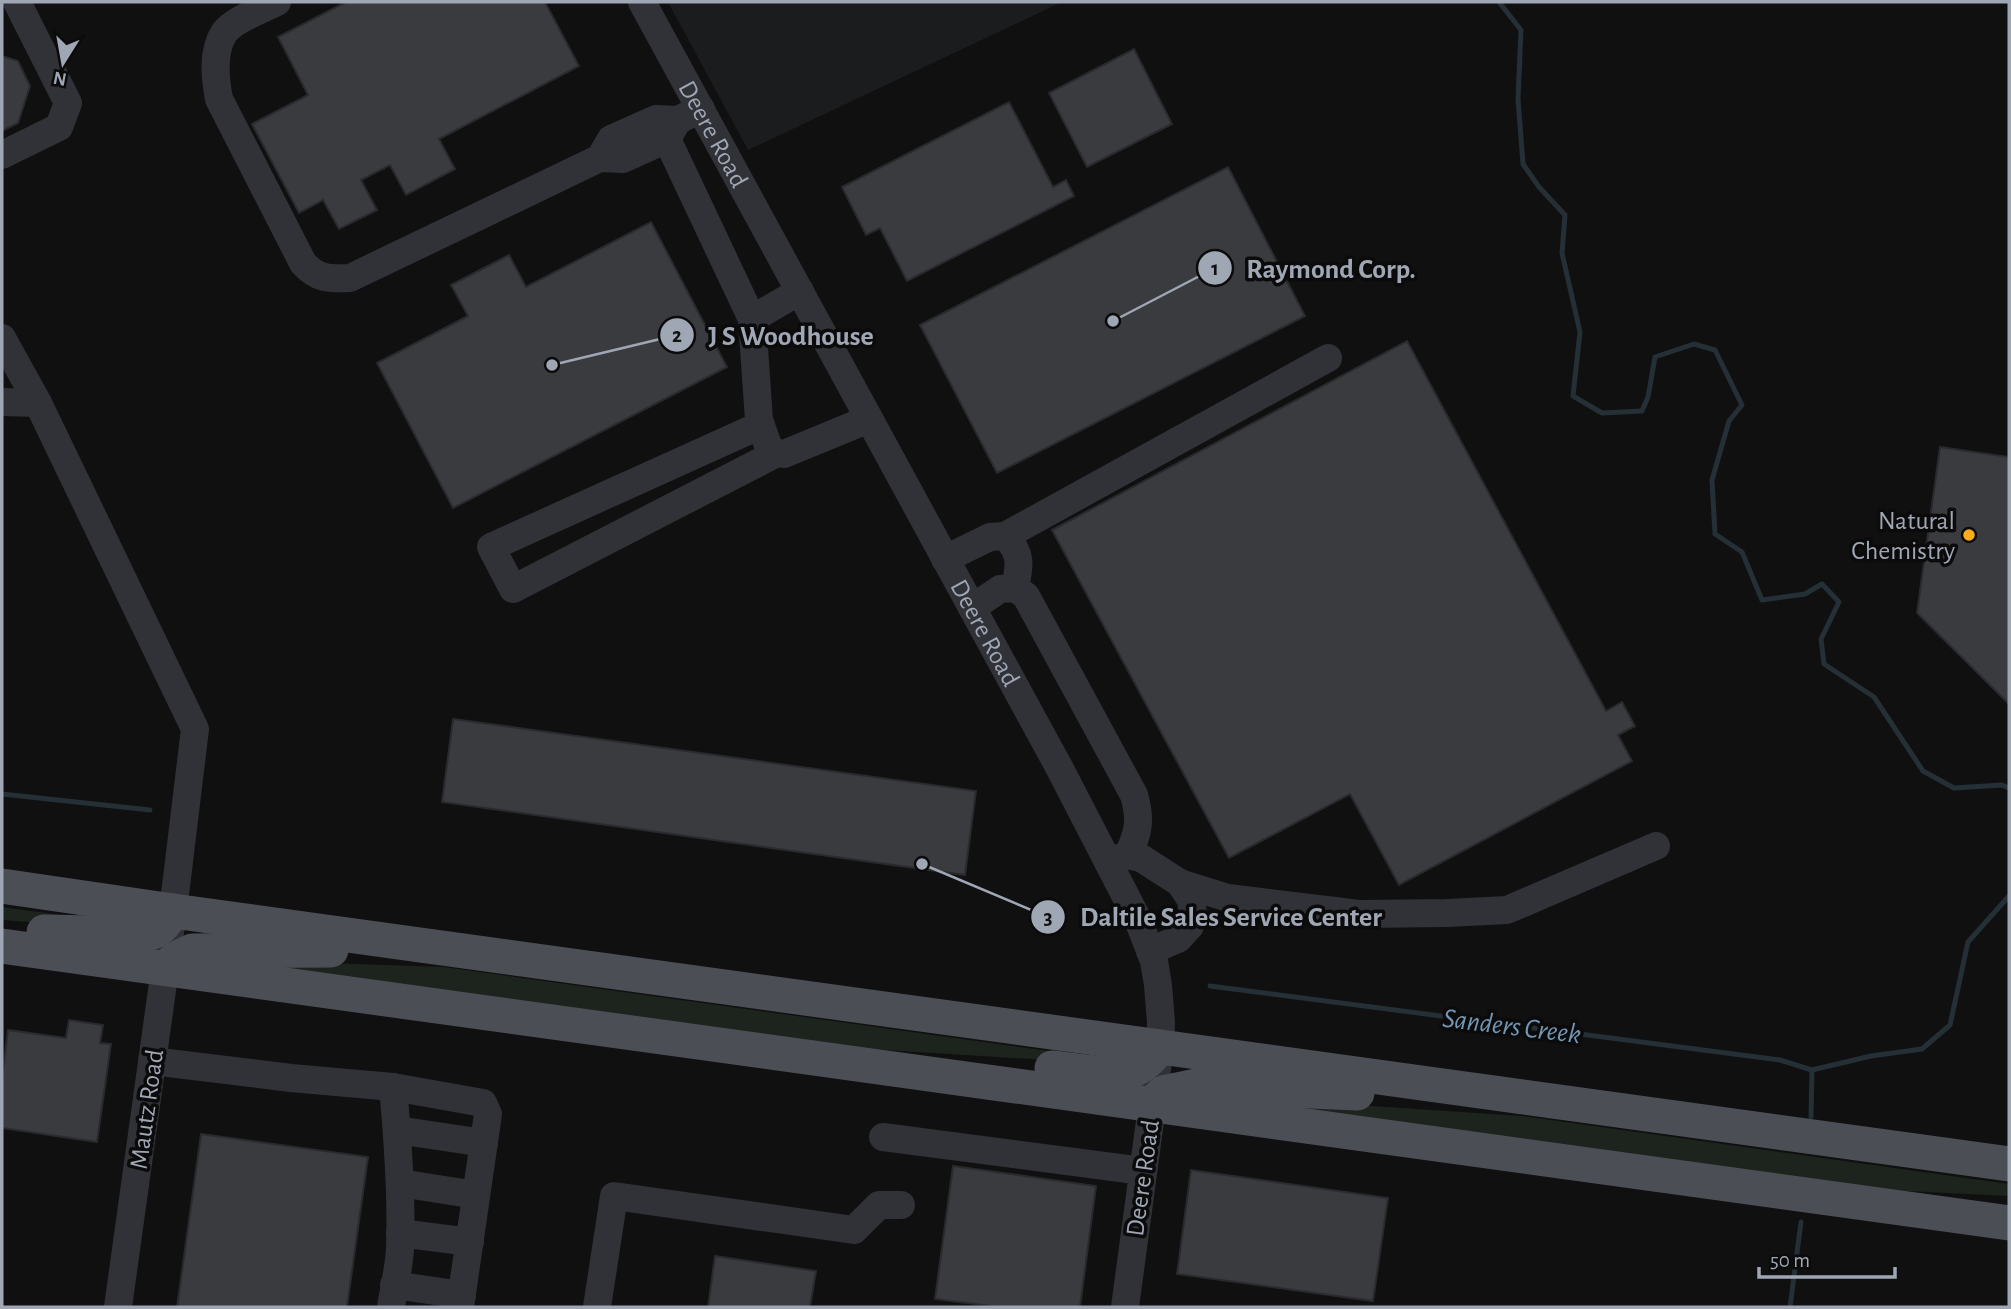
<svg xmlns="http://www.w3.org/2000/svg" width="2011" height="1309" font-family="'Alegreya Sans',sans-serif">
	<rect width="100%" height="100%" fill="#101011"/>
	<!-- built -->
	<polygon fill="#1b1c1e" points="668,2 1062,2 748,150"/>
	<!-- green -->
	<g fill="#1c241d">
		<polygon points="2,907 127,924 126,929 2,920"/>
		<polygon points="213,959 444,967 1114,1060 1113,1064 803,1045"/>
		<polygon points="1204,1095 1522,1116 2009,1184 2009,1196 1844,1188"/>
	</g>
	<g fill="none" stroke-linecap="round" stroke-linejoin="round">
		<!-- stream -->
		<g stroke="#252f36" stroke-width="5">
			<polyline points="1499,2 1521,30 1518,99 1523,164 1539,187 1565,215 1562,253 1580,332 1573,396 1602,413 1642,411 1648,397 1655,357 1694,344 1715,350 1742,405 1729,421 1712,480 1715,534 1742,552 1762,600 1805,594 1822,584 1839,602 1821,639 1824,664 1874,697 1923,771 1954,788 2002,785 2009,788"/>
			<polyline points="2,794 150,810"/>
			<polyline points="1210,986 1780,1060 1812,1070"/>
			<polyline points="1811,1117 1812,1070 1871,1056 1922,1049 1950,1025 1968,942 2009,896"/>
			<polyline points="1790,1307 1801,1222"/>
		</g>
	</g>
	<!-- building -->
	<g fill="#393b3f" stroke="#292a2d" stroke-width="2">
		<polygon points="346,2 545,2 579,66 439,139 455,169 406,195 390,165 361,180 377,210 339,229 323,200 299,213 252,124 308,95 278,37"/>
		<polygon points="1134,49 1172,124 1087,167 1049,93"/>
		<polygon points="2,56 18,61 30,86 18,123 2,131"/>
		<polygon points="1009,102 1053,187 1066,180 1074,196 907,281 880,228 866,235 842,187"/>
		<polygon points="1228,167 1305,316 997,473 920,325"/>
		<polygon points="651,222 727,367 453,508 377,363 468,316 451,285 509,255 526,287"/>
		<polygon points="1407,341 1606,711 1622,702 1635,726 1618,735 1632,761 1399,885 1350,794 1229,858 1052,530"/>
		<polygon points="1940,447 2009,457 2009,704 1917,613"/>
		<polygon points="453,719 976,791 965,875 442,802"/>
		<polygon points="69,1020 103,1025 100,1043 111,1044 97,1142 2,1128 2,1078 8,1030 66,1038"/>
		<polygon points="201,1134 368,1157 347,1307 177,1307"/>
		<polygon points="953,1166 1096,1186 1080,1307 998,1307 935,1299"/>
		<polygon points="1191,1170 1388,1198 1373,1301 1177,1274"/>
		<polygon points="715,1256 816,1271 810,1307 708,1307"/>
	</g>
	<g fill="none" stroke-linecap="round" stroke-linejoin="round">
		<!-- minor -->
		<g stroke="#303237" stroke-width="28">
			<path d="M277,2C263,9 233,20 224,33C212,52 215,78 219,99L303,263C317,279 329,279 350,278L600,158"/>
			<path id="s1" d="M642,2L1060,769L1138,920L1154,961L1158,985L1161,1022L1160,1047L1125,1307"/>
			<polyline points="678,120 667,139 623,159 600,158 611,139 656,119 678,120 701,109"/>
			<polyline points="667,139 752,319 759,420 769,448 777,453 784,454 869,419"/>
			<polyline points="2,155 59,127 68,103 17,2"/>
			<polyline points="752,319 800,291"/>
			<polyline points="2,338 38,403 195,729 173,911 118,1307"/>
			<polyline points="2,402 38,403"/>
			<polyline points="761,425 491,547 513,589 777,453"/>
			<polyline points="1005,536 1328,358"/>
			<path d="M945,559L990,537L1005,536C1022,553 1020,565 1015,588"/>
			<path d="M972,608L1000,589L1015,588L1026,596L1134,795C1141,819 1139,832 1128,855"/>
			<polyline points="1108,862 1128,855 1141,858 1180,883 1228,898 1359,914 1447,913 1507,910 1656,846"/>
			<polyline points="1150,951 1178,939 1190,926 1193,914 1191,900 1180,883"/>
			<path d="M152,1061L291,1078L393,1087C398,1141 402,1194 400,1249C399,1268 394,1288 391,1307"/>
			<polyline points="393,1087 483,1103 488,1114 460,1307"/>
			<polyline points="397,1130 484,1143"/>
			<polyline points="883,1137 1143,1171"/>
			<polyline points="400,1183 476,1195"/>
			<polyline points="400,1233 470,1242"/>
			<polyline points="394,1285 462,1295"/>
			<polyline points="597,1307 614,1196 854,1230 879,1205 901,1205"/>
		</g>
		<!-- major -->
		<g stroke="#4c4e56" stroke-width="35">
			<polyline points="2,886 173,911 2009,1164"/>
			<path d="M44,932L146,934C160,931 165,923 173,911"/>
			<polyline points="2,946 2009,1223"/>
			<polyline points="175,959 192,951 331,950"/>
			<path d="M1052,1068C1075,1070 1109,1077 1130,1071C1143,1067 1152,1057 1160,1047"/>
			<polyline points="1157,1099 1163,1093 1197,1086 1357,1093"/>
		</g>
	</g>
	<!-- markers -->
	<circle fill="#ffac1a" stroke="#0b0b0c" stroke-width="2.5" cx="1969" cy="535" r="7"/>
	<g text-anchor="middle" stroke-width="7" stroke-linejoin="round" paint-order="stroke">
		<!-- street labels -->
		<g font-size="26" fill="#9fa6b4" stroke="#0b0b0c">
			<text dy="9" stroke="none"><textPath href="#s1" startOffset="150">Deere Road</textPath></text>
			<text dy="9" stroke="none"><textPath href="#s1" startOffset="718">Deere Road</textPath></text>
			<text transform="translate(146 1109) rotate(-82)" y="9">Mautz Road</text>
			<text transform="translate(1142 1178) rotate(-82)" y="9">Deere Road</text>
		</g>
		<!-- poi labels -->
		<g font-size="26" fill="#9fa6b4" stroke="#0b0b0c" text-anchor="end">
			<text x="1955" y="529">Natural<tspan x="1955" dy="30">Chemistry</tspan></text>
		</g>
		<!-- water labels -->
		<g font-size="28" font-style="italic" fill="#7296b3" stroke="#0b0b0c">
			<text transform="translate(1512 1025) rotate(7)" y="10">Sanders Creek</text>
		</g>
	</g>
	<!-- callouts -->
	<path fill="none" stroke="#9fa6b4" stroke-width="2.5" d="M1113 321L1215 268M552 365L677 335M922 864L1048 917"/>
	<g fill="#9fa6b4" stroke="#0b0b0c" stroke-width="2.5">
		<circle cx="1113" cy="321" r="7"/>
		<circle cx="552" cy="365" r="7"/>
		<circle cx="922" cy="864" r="7"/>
		<circle cx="1215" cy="268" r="18"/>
		<circle cx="677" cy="335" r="18"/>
		<circle cx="1048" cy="917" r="18"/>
	</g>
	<g font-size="21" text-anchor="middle" font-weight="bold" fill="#111">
		<text x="1215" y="275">1</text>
		<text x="677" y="342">2</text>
		<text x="1048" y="924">3</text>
	</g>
	<g font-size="28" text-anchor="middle" font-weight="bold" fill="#9fa6b4" stroke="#0b0b0c" stroke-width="7" stroke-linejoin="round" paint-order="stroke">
		<text x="1331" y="278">Raymond Corp.</text>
		<text x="791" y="345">J S Woodhouse</text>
		<text x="1231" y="926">Daltile Sales Service Center</text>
	</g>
	<!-- border -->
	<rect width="2011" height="1309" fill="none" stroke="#9fa6b4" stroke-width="7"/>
	<!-- north arrow -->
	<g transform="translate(63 63) rotate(191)" stroke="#0b0b0c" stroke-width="5" paint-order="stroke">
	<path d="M0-5L12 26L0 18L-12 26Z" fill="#9fa6b4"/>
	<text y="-10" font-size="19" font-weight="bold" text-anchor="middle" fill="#9fa6b4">N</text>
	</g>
	<!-- scale -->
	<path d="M1759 1267v10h136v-10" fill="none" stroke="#9fa6b4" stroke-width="3.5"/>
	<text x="1770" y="1267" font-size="21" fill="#9fa6b4" stroke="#0b0b0c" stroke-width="5" paint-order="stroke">50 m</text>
</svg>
